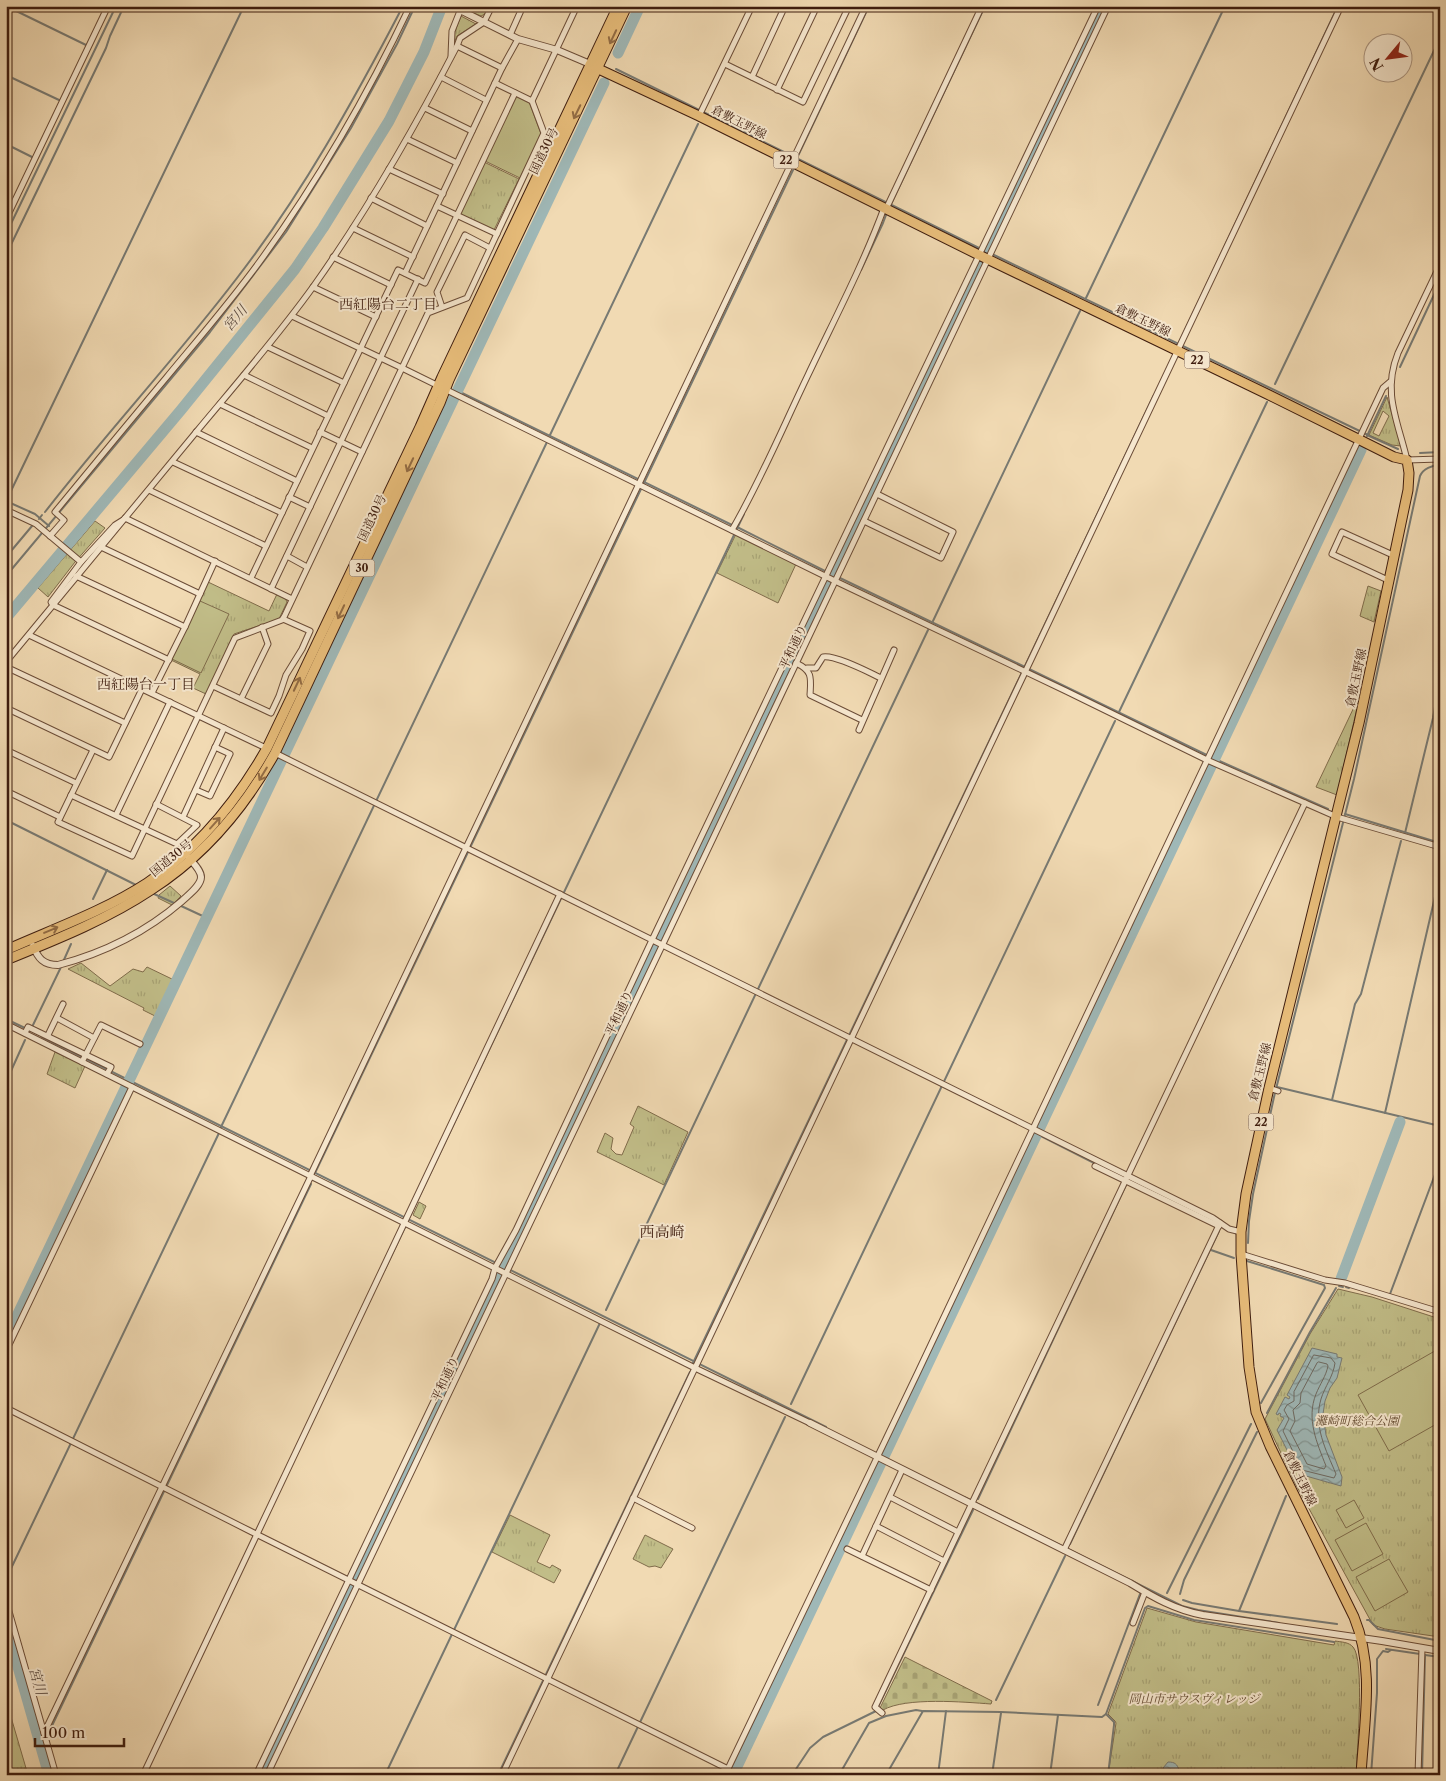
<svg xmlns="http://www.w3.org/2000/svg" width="1446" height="1781" font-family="'Libre Caslon Text','Noto Serif JP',serif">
	<defs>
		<pattern id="grass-tufts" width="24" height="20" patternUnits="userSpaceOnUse" patternTransform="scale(1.25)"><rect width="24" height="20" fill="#c1bd88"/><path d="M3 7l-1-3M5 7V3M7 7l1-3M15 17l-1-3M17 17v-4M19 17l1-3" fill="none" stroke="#a7a274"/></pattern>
		<pattern id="cemetery-stones" width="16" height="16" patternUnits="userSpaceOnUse" patternTransform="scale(1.25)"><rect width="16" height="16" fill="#c1bd88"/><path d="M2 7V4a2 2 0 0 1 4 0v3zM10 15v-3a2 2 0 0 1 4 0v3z" fill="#a7a274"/></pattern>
		<pattern id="water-waves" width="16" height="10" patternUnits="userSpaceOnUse" patternTransform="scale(1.25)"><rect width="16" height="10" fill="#9fb8b7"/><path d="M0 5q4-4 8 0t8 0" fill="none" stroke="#839593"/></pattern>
	</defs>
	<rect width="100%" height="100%" fill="#f1dab3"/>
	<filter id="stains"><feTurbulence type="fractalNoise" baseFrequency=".004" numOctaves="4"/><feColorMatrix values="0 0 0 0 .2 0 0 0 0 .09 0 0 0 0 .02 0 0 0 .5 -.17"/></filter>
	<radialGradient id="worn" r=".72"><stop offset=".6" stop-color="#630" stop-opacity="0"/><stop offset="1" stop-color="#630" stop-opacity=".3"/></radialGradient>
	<!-- grass -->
	<g fill="url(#grass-tufts)" stroke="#806c4b" fill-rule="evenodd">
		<polygon points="465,6 489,6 485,14 481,16 464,9"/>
		<polygon points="461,16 476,24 457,36 453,46 453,36"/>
		<polygon points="484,162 519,179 494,230 459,214"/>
		<path d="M1387,397L1401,446L1392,445L1369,435ZM1383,411L1389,416L1379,436L1373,433Z"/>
		<polygon points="95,521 105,528 75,562 48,597 38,588"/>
		<polygon points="736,534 796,564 778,603 717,573"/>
		<polygon points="208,582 269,611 277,594 285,598 287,602 279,619 234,634 206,694 193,688 200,674 171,660"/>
		<polygon points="1368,586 1381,591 1374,622 1360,616"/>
		<polygon points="1356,703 1358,704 1337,795 1316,787"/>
		<polygon points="170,886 181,896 172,905 158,898 159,895"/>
		<polygon points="81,963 110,986 133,969 143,972 147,967 174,980 157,1017 143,1010 144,1008 68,969"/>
		<polygon points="55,1052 85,1066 75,1088 47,1074"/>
		<polygon points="638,1106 688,1132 664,1185 597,1152 605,1133 613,1138 611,1149 616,1154 622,1155 634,1127 630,1124"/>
		<polygon points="419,1202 426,1206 420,1219 413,1215"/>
		<polygon points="1338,1289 1372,1297 1440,1319 1440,1637 1385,1629 1373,1625 1296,1485 1265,1419 1310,1334"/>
		<polygon points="510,1515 550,1535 537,1562 550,1568 552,1565 561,1570 554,1583 492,1552"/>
		<polygon points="645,1535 673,1549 661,1568 655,1566 649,1567 633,1559"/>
		<path d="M1147,1608L1196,1622L1334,1645L1335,1641C1341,1642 1349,1642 1353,1647C1365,1659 1357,1754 1356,1775H1108L1116,1723L1115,1721L1108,1714Z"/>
		<polygon points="6,1700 28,1775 6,1775"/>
	</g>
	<!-- cemetery -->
	<path fill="url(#cemetery-stones)" stroke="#806c4b" d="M905,1657L992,1701L991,1704C964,1702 906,1697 883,1710L880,1708Z"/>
	<!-- pitch -->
	<g fill="#c1bd88" stroke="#806c4b">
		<polygon points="516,95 529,102 541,134 520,178 485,161"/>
		<polygon points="200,601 229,614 201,673 172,659"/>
		<polygon points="1440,1348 1440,1422 1389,1451 1358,1395"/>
		<polygon points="1354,1500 1364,1518 1346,1528 1336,1510"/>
		<polygon points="1366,1523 1383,1554 1352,1571 1335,1540"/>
		<polygon points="1389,1559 1408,1592 1375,1611 1356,1577"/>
	</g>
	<!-- water -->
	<g fill="url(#water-waves)" stroke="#787a73">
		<polygon points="1312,1348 1337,1354 1337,1357 1342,1358 1337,1378 1330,1388 1325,1401 1323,1414 1326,1435 1342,1477 1341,1486 1299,1474 1277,1430 1284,1418 1280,1416 1281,1414 1279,1413 1278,1415 1276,1414 1285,1397 1289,1399 1290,1397 1287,1395"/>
		<path d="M1168,1762C1175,1762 1177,1764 1179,1770L1177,1775H1165L1163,1768Z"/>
	</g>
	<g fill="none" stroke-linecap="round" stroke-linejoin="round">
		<!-- shore -->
		<g stroke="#6e6a62" stroke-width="1">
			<path d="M1314,1355L1331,1358L1335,1363C1333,1377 1325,1386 1321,1399C1313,1426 1326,1450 1336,1474L1334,1478L1302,1470L1283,1431L1289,1419L1284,1410L1287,1405L1294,1401V1392Z"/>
			<path d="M1319,1362L1327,1364L1328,1366C1326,1376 1320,1384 1316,1394C1306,1419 1317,1443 1326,1466L1324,1469L1307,1464L1290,1431L1295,1421L1293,1410L1300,1403L1301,1393L1317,1363Z"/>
		</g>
		<!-- stream -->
		<g stroke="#787a73" stroke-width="2">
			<polyline points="6,6 86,45"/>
			<polyline points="616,69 979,248"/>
			<polyline points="6,75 59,100"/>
			<polyline points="6,144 32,157"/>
			<polyline points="797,158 869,6"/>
			<polyline points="891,204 985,6"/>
			<polyline points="6,234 116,6"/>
			<polyline points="6,255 106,48 110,36 124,6"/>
			<polyline points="994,255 1368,435"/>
			<polyline points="861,270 883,223 886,215"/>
			<polyline points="1086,298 1225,6"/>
			<polyline points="1178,345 1338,6"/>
			<polyline points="1400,367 1440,282"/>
			<polyline points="1275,384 1440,38"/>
			<polyline points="458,391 732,525"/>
			<polyline points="550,435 698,124"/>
			<polyline points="1367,435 1398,449"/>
			<polyline points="1367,436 1386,396"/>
			<polyline points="1420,453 1440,452"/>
			<polyline points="644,483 793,170"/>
			<polyline points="10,493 244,6"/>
			<polyline points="6,501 35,514 49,526"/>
			<path d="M45,512C107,432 176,358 237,278C302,194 354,100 403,6"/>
			<polyline points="39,519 42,515"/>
			<polyline points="737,527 835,576"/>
			<polyline points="6,557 32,526"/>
			<polyline points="6,576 210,332 286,232 351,128 397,44 415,6"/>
			<polyline points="840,578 1025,667"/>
			<polyline points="933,621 1080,311"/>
			<polyline points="1029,669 1215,759 1328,809"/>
			<polyline points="1119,712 1267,402"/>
			<polyline points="1345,814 1440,843"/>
			<polyline points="6,820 136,885"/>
			<polyline points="6,833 11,824"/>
			<polyline points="1405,833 1433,718 1440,679"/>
			<polyline points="152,893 174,903"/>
			<polyline points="93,899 107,870"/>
			<polyline points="179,905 207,918"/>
			<polyline points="63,962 71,944"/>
			<polyline points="1229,968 1305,807"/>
			<polyline points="6,1019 27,1029"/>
			<polyline points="33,1025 61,967"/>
			<polyline points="42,1037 826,1427"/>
			<polyline points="6,1082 25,1040"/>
			<polyline points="1277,1087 1440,1126"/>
			<polyline points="1332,1100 1355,1004 1361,994 1401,841"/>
			<polyline points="1385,1113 1440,875"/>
			<polyline points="221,1127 547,442"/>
			<polyline points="1037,1134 1102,1167"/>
			<polyline points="315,1173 641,489"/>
			<polyline points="409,1218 744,514"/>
			<path d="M1248,1243L1249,1221L1253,1194L1274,1097L1354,779L1420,476C1423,469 1432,465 1440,465"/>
			<polyline points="1211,1250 1234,1258"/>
			<polyline points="1247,1261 1324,1285 1325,1288 1261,1403"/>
			<polyline points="384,1271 405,1227"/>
			<polyline points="1339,1286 1343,1287"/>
			<polyline points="1346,1287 1349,1288"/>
			<polyline points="1390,1294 1440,1161"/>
			<polyline points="606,1310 928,630"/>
			<polyline points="693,1363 1154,395"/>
			<polyline points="791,1404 1115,721"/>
			<polyline points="1267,1413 1310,1332 1336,1288"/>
			<polyline points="964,1497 1182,1606 1198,1610 1279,1623"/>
			<polyline points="978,1499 1126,1185"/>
			<polyline points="1070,1544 1219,1231"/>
			<polyline points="6,1579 219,1133"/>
			<polyline points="1167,1593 1251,1424"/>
			<polyline points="1180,1594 1184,1580 1257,1432"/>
			<polyline points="1183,1600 1192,1603 1239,1611 1337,1624"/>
			<polyline points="1239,1611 1286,1496"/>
			<polyline points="1367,1620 1369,1620 1378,1629 1440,1641"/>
			<polyline points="1386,1649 1420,1654"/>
			<polyline points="1425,1655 1440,1657"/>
			<polyline points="996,1700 1065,1556"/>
			<polyline points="1098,1705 1140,1594"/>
			<polyline points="1106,1714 1114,1722 1114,1725 1108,1775"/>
			<polyline points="39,1739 43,1738 49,1732 311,1184"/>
			<polyline points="385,1775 600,1323"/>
			<polyline points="498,1775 690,1372"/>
			<polyline points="615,1775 785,1417"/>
			<polyline points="792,1775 810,1748 823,1737 876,1711 973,1510"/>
			<polyline points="839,1775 869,1723 886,1716 916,1710 922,1711"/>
			<polyline points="886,1775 923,1711 1001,1712 1102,1717 1106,1714 1145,1608 1148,1606 1194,1620 1334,1642"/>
			<polyline points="938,1775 946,1711"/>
			<polyline points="992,1775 1001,1713"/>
			<polyline points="1050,1775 1058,1715"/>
			<polyline points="1371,1775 1377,1693 1377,1659 1383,1651 1388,1652 1391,1650"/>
			<polyline points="1422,1775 1425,1655"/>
		</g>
		<!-- river -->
		<g stroke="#9fb8b7" stroke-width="11">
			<polyline points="618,53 640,6"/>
			<polyline points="6,618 181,410 295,269 323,228 389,121 424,52 442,6"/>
			<polyline points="1341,1279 1400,1122"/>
			<polyline points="6,1339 604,83"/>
			<polyline points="6,1625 49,1775"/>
			<polyline points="262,1775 1102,6"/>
			<polyline points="733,1775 1361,450"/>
		</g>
		<defs>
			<g id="minor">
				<polyline points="385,8 390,6"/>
				<polyline points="510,35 523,6"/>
				<polyline points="457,46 502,68"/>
				<polyline points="451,56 452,31 462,6"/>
				<polyline points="725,64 803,102 849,6"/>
				<polyline points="441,77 486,100"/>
				<polyline points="752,77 785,6"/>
				<polyline points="495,83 532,101"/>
				<polyline points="777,90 817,6"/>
				<polyline points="425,108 472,131"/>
				<polyline points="699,116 752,6"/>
				<polyline points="407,139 457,163"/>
				<polyline points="389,169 443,194"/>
				<polyline points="371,198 427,226"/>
				<polyline points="437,206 497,234"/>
				<polyline points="886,209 982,6"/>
				<polyline points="6,219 108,6"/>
				<polyline points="353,228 413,257"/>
				<polyline points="333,257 391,285"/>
				<path d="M1440,265L1398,353C1382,393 1398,421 1407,460L1440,459"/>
				<polyline points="405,273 502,68 518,39"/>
				<polyline points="313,287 376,317"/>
				<polyline points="442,307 437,292 465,235 490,248"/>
				<polyline points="292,316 402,368 835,581 1066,691 1207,760 1337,817 1440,847"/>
				<polyline points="268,347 344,383"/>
				<polyline points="244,375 328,416"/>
				<polyline points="220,404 312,448"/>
				<polyline points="196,432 297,481"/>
				<polyline points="320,432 362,452"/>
				<polyline points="173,462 282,513"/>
				<polyline points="149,490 266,546"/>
				<polyline points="289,497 310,507"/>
				<polyline points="6,510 36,524 81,562"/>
				<polyline points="125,518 292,599"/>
				<polyline points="123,520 115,525 81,562 51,602 53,605 169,660"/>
				<polyline points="864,521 941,558 953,532 877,494"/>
				<path d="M732,530C761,480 783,427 808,375C834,320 863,265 884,208"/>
				<path d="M50,536L64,520L55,512C92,467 129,422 166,378C199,338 233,299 263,257C320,178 368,94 410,6"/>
				<polyline points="101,547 200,594"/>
				<polyline points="287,556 307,567"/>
				<polyline points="76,576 185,627"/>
				<polyline points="251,578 398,270 425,283 515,93"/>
				<polyline points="1390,581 1332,554 1342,532 1395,556"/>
				<polyline points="271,589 418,279"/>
				<polyline points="29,635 268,749"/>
				<path d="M6,662C70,585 134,508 197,431C237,383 277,337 313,287C367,211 414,129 457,46L460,38L484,22L492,6"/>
				<path d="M796,663C813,671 811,678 810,695L862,720"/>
				<polyline points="6,667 125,723"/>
				<path d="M807,668H816L823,657C836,655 868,672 881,678"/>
				<polyline points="213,686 271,713 279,696 286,675 302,649 310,631 283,619"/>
				<polyline points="152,693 185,627 215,561"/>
				<polyline points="241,699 268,644 262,627"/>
				<polyline points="6,708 109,757 142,689"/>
				<polyline points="859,730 894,650"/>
				<polyline points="6,750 76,783"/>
				<polyline points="93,750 58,822 132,856 235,638 282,620 284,617 428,313 467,298 544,133 532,101 576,8 580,6"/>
				<polyline points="275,753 1213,1218 1229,1229 1241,1232"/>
				<polyline points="196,790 210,796 230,754 215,747"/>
				<polyline points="6,791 60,817"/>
				<polyline points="71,795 177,844 197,825 156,804"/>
				<polyline points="116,815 170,702"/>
				<polyline points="183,817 224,728"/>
				<polyline points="57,1018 94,1038"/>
				<polyline points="6,1024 695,1368 810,1423"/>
				<polyline points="25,1033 28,1027 111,1067 107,1074"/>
				<polyline points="48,1035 63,1004"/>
				<polyline points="82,1062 101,1025 140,1044"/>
				<polyline points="1269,1088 1278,1091"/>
				<polyline points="1095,1166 1219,1226"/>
				<polyline points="310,1176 866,6"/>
				<polyline points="1241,1254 1325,1280 1345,1283 1440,1312"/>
				<polyline points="6,1351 132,1087"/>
				<polyline points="6,1408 250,1531 728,1769"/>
				<polyline points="890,1497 958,1532"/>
				<polyline points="633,1498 692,1528"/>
				<polyline points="876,1526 944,1561"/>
				<polyline points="847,1549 931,1590"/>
				<polyline points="1064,1550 1220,1223"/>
				<polyline points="862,1556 902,1470"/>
				<polyline points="6,1601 56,1775"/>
				<polyline points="1133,1623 1145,1592"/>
				<polyline points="882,1713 875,1707 1305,803"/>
				<polyline points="44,1733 311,1176"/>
				<polyline points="143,1775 560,894"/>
				<polyline points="256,1775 492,1279 495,1268 516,1230 652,940 1098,6"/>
				<path d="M267,1775C547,1185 830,597 1108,6"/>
				<polyline points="502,1775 1341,6"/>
				<polyline points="725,1775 918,1372 1383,388 1390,382"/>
				<polyline points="1418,1775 1422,1649"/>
			</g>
			<g id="tertiary">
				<polyline points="452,6 518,39 557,50 590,64"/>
				<path d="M33,946C38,958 43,965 58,965C104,953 146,932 182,901C188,895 201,886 201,877C201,870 193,863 189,858"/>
				<path d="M810,1423L1130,1583C1153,1597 1175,1610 1203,1615L1382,1641L1440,1651"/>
			</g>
			<path id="primary" d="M590,65L699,116L979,255L1265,393L1360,440L1394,457L1407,460L1409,473L1408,490L1359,723L1269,1088L1246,1194L1241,1232V1254L1249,1367L1256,1412L1270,1446L1354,1617C1375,1668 1364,1722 1361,1775"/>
			<g id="trunk">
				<path d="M6,950C53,929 104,911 147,883C198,849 237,801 267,748L420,427L442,377L618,6"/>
				<path d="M6,960C55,940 106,920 151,890C204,856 245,807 275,753L440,403L449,380L627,6"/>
			</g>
		</defs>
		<!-- minor casing -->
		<use href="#minor" stroke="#6b4c37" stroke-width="7"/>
		<!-- tertiary casing -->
		<use href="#tertiary" stroke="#6b4c37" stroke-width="8"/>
		<!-- primary casing -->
		<use href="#primary" stroke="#3e1c0e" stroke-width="11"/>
		<!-- trunk casing -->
		<use href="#trunk" stroke="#3e1c0e" stroke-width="11"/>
		<!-- minor -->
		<use href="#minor" stroke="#f6e7ce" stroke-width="5"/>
		<!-- tertiary -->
		<use href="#tertiary" stroke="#f6e7ce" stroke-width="6"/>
		<!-- primary -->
		<use href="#primary" stroke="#e8bd7a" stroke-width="9"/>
		<!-- trunk -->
		<use href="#trunk" stroke="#e8bd7a" stroke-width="9"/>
	</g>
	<!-- one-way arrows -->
	<defs><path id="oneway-shaft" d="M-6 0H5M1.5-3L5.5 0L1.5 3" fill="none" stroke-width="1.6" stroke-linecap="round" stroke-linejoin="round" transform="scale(1.25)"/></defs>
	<g stroke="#936c44">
		<use href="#oneway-shaft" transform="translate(613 37) rotate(115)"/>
		<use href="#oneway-shaft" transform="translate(577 112) rotate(116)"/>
		<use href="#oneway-shaft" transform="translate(410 465) rotate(115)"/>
		<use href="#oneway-shaft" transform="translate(341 612) rotate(115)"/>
		<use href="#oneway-shaft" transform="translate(297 684) rotate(-65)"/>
		<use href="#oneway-shaft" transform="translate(263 774) rotate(121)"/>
		<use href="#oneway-shaft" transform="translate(215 823) rotate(-48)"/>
		<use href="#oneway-shaft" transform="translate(51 930) rotate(-23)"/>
	</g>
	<g text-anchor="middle" stroke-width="4" stroke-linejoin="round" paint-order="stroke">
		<!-- shield labels -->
		<g fill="#f6e7ce" stroke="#755948" stroke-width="1">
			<rect x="773.5" y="151.5" width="25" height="17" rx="4"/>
			<rect x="1184.5" y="351.5" width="25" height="17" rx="4"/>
			<rect x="349.5" y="559.5" width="25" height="17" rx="4"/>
			<rect x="1248.5" y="1113.5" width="25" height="17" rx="4"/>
		</g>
		<g font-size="11" font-weight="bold" fill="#3e1c0e">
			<text x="786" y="164">22</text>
			<text x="1197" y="364">22</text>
			<text x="362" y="572">30</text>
			<text x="1261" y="1126">22</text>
		</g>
		<!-- street labels -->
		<g font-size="12" fill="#3e1c0e" stroke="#f6e7ce">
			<text transform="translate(739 122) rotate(27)" y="4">倉敷玉野線</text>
			<text transform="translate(544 151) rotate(-64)" y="4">国道30号</text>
			<text transform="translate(1143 320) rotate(26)" y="4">倉敷玉野線</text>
			<text transform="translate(372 518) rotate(-65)" y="4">国道30号</text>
			<text transform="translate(793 647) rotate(-65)" y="4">平和通り</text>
			<text transform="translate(1356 678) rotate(-78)" y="4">倉敷玉野線</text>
			<text transform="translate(171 858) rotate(-39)" y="4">国道30号</text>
			<text transform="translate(619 1013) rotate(-65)" y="4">平和通り</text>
			<text transform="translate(1260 1072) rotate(-76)" y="4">倉敷玉野線</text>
			<text transform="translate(445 1379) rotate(-65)" y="4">平和通り</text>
			<text transform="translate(1300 1478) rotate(64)" y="4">倉敷玉野線</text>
		</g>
		<!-- park labels -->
		<g font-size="12" font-style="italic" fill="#654c33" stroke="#f6e7ce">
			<text x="1357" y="1425">灘崎町総合公園</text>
			<text x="1194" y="1703">岡山市サウスヴィレッジ</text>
		</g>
		<!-- neighbourhood labels -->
		<g font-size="14" fill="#3e1c0e" stroke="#f6e7ce">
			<text x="388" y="309">西紅陽台二丁目</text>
			<text x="146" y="689">西紅陽台一丁目</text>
		</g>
		<!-- water labels -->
		<g font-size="14" font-style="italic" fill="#5b4b41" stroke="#f6e7ce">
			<text transform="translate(235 318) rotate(-50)" y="5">宮川</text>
			<text transform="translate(38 1681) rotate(74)" y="5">宮川</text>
		</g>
		<!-- quarter labels -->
		<g font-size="15" fill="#3e1c0e" stroke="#f6e7ce">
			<text x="662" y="1237">西高崎</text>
		</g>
	</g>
	<!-- margin -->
	<rect width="1446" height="1781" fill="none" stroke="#f1dab3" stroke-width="25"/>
	<rect x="8" y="8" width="1431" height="1766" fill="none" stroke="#3e1c0e" stroke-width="2.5"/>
	<rect x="12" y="12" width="1421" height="1756" fill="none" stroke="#3e1c0e"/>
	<!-- north arrow -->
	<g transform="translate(1388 58) rotate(241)"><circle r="24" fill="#f6e7ce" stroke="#ac9681"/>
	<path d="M0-4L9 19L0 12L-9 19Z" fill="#8f2418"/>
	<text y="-8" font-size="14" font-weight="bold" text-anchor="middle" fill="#3e1c0e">N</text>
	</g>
	<!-- scale -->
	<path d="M35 1738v8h89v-8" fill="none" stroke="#3e1c0e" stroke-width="2.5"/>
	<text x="42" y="1738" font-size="15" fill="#3e1c0e" stroke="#f6e7ce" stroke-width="4" paint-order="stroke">100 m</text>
	<rect width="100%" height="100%" filter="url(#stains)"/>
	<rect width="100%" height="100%" fill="url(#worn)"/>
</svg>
